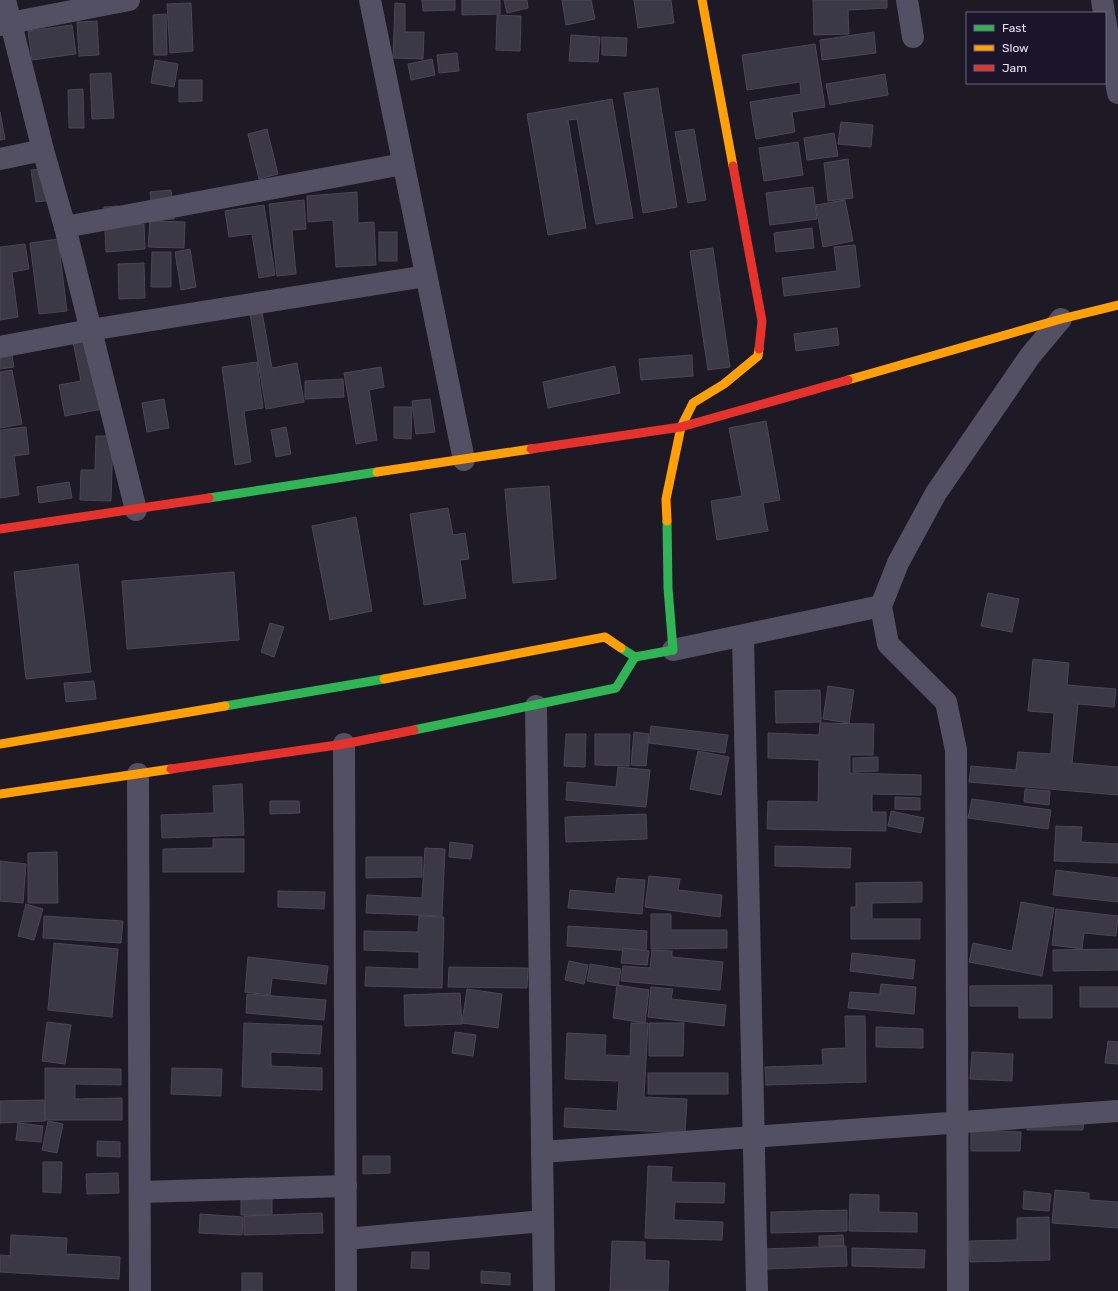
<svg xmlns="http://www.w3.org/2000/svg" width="1118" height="1291" font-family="Rubik,sans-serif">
	<rect width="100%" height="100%" fill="#1d1a25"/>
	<!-- building -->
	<g fill="#3c3946" stroke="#4a4657">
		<polygon points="422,0 455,0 455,10 423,11"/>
		<polygon points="462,0 500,0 500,14 462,15"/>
		<polygon points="504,0 527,0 528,8 507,13"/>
		<polygon points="562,0 591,0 595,19 566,25"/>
		<polygon points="634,0 671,0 674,23 638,28"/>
		<polygon points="813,0 887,0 887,8 848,10 849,34 814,35"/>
		<polygon points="191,3 193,51 170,53 167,4"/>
		<polygon points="395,3 405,4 405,32 424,32 423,59 393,58"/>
		<polygon points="166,14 167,55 154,55 153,15"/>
		<polygon points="497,15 521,16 520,51 496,50"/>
		<polygon points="97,21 99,55 79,56 77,22"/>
		<polygon points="72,25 76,54 32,60 28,31"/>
		<polygon points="874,32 876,53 822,60 820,40"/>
		<polygon points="571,35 600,37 598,62 569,61"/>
		<polygon points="602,37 627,38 626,56 602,55"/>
		<polygon points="815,44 825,107 792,112 795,132 756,139 750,102 801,94 800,82 747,90 742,55"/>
		<polygon points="457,53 459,71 439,73 437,55"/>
		<polygon points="432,59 435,75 411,80 408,64"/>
		<polygon points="155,60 178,64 174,87 151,83"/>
		<polygon points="111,73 114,118 92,119 90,74"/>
		<polygon points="885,74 888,95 830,105 826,84"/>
		<polygon points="179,80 202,80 202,101 179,102"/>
		<polygon points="658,88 677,207 643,213 624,93"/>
		<polygon points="83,89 84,128 69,128 68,90"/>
		<polygon points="612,99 633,218 596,224 577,119 568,120 586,228 548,235 527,114"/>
		<polygon points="0,112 5,139 0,140"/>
		<polygon points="841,122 873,125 871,147 838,144"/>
		<polygon points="267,129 278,174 259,179 248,134"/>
		<polygon points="694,129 706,200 688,203 675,132"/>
		<polygon points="834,133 838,156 807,160 804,138"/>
		<polygon points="798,142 803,175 764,181 759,148"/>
		<polygon points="848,159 853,198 828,201 824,163"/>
		<polygon points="50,168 54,200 36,202 31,170"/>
		<polygon points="813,187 817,219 770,225 766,193"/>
		<polygon points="171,190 174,219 153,221 150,192"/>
		<polygon points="357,192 358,223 374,222 376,265 336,267 333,220 308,222 307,196"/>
		<polygon points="304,200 306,229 292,230 296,274 277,276 269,204"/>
		<polygon points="845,200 853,241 823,247 816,205"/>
		<polygon points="264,205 275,275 259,278 252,234 229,237 225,211"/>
		<polygon points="118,206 119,226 144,224 145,249 106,252 104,207"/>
		<polygon points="150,221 185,222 184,248 148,247"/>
		<polygon points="812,228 814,248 776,252 774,233"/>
		<rect x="379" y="232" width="18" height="29"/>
		<polygon points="58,239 67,311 39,314 30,243"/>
		<polygon points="25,244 29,269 12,272 18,317 0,320 0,247"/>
		<polygon points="855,245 860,287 784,296 782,278 837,271 834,247"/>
		<polygon points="713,248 730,367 708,370 690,251"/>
		<polygon points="190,249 196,287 181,290 175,252"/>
		<polygon points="152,252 171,252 171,287 151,287"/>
		<polygon points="144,263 145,298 119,299 118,264"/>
		<polygon points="262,312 272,368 297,363 304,402 266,409 250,314"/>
		<polygon points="837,328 839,345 796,351 794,334"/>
		<polygon points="89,339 103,409 65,416 59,385 81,381 73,342"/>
		<polygon points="11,350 14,367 0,369 0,352"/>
		<polygon points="692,355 693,376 641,380 639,359"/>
		<polygon points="257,362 263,408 244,411 251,462 235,465 222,367"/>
		<polygon points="615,366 620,393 548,408 543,382"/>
		<polygon points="381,367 384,387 369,390 377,440 356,444 344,373"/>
		<polygon points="12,370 22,424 0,428 0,372"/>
		<polygon points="343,379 344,397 305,399 305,381"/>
		<polygon points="164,399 169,428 147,432 142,403"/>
		<polygon points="430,399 435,432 416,434 412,401"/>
		<polygon points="394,407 412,407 411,439 394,438"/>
		<polygon points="766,421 780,500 763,503 768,531 717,540 711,501 742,496 729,428"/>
		<polygon points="26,427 29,454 14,456 19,495 0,498 0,430"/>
		<polygon points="286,427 291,454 276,457 271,430"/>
		<polygon points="96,436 113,436 111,501 80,500 81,470 95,470"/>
		<polygon points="69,482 72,498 39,503 37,487"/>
		<polygon points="549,486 556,579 513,583 505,489"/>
		<polygon points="448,508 453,535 465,533 469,559 460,560 466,598 424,605 410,514"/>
		<polygon points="356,517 372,611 330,620 312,526"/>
		<polygon points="78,564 91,672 26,679 14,572"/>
		<polygon points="234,572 239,640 127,649 122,581"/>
		<polygon points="988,593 1019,599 1012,632 981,626"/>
		<polygon points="270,623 284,627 274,657 261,652"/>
		<polygon points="1033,659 1069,663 1067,685 1116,689 1114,707 1078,704 1072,763 1118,767 1118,795 969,782 971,766 1016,770 1018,752 1051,754 1054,713 1028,711"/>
		<polygon points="94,681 96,699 66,702 64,683"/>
		<polygon points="828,686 854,690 849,723 823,719"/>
		<polygon points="820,690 821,722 776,723 775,691"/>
		<polygon points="820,723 874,724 873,755 850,755 850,773 921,775 921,795 872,794 872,812 886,812 886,831 767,829 768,801 818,802 819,760 768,758 768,733 819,735"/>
		<polygon points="651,726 728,735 725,753 649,743"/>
		<polygon points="634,732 649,734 646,766 631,765"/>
		<polygon points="566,734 586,734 585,767 564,766"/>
		<polygon points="595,734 630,734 629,766 595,765"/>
		<polygon points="698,751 729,757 721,795 690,789"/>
		<polygon points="878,757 878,771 853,772 853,758"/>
		<polygon points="618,767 650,770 646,807 566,800 567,782 616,787"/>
		<polygon points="242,784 244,835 162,838 161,815 214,813 213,786"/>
		<polygon points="1025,789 1050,791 1049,805 1024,802"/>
		<polygon points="895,797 920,798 920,810 895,809"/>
		<polygon points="972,799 1051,810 1048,829 968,818"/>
		<polygon points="270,801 299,801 300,813 270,814"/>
		<polygon points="891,811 924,818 921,833 888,826"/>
		<polygon points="646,814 647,839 566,842 565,817"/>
		<polygon points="1056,826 1082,827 1081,842 1118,844 1118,863 1054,861"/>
		<polygon points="213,839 244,839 244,872 163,872 163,849 213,848"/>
		<polygon points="450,842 473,845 471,859 449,857"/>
		<polygon points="775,846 851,848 850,868 775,866"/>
		<polygon points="425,848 445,849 442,916 366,913 367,895 422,898"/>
		<polygon points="57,852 58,903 28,903 28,853"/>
		<polygon points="366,857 422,857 422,877 366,878"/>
		<polygon points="0,861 26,864 23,903 0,901"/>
		<polygon points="1056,870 1118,878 1118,902 1053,895"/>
		<polygon points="649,876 680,879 678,890 722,895 720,917 645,907"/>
		<polygon points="617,878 645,880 642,914 568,908 570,890 615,894"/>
		<polygon points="922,882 922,902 872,903 872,919 920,919 920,939 851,939 851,907 856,907 856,883"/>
		<polygon points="278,891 325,892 324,909 278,907"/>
		<polygon points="1021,902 1054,908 1042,976 969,962 973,943 1012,951"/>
		<polygon points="26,904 43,909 34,940 18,936"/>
		<polygon points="1056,909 1118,916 1116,936 1084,933 1082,949 1052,945"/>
		<polygon points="651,914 671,914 671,930 727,930 727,948 651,949"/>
		<polygon points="44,916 123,921 121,943 43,938"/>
		<polygon points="419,916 444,917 442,988 365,986 366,967 419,969 419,952 364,950 364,931 418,932"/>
		<polygon points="568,926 647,931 646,952 567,946"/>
		<polygon points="54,943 118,949 112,1017 48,1010"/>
		<polygon points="623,948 649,951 647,965 621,963"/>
		<polygon points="1118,949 1118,970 1053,971 1053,950"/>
		<polygon points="652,950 672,951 672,957 723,962 720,990 621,981 623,966 650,968"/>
		<polygon points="852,953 915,960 913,979 850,971"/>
		<polygon points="248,957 328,966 326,984 272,978 270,995 245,992"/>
		<polygon points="569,961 588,965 584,984 565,980"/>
		<polygon points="590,964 621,969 618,986 587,981"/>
		<polygon points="449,967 528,968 527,988 448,987"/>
		<polygon points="881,984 916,987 914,1014 848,1008 850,992 880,994"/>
		<polygon points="617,985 649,990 645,1023 613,1018"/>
		<polygon points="1052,985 1052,1018 1019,1018 1019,1006 970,1006 970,986"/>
		<polygon points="651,987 673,989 671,999 726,1005 724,1026 648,1017"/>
		<rect x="1080" y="987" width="38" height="20"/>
		<polygon points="467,989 502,994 498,1028 462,1023"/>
		<polygon points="460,993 462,1024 405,1026 404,995"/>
		<polygon points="247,994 326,1000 324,1020 246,1013"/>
		<polygon points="845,1016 865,1016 866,1082 766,1085 765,1067 823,1065 822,1049 846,1048"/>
		<polygon points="47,1022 71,1025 65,1064 42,1061"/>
		<polygon points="244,1023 322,1026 320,1054 271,1052 271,1066 322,1068 322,1090 242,1087"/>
		<polygon points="631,1023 648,1023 644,1097 687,1099 685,1133 564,1127 565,1108 617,1111 619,1081 565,1079 567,1033 606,1035 605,1055 630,1056"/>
		<polygon points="649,1023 684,1023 683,1056 649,1056"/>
		<polygon points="876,1027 923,1029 923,1048 876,1047"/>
		<polygon points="455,1032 476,1035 473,1056 452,1053"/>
		<polygon points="1108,1041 1118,1042 1118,1064 1105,1063"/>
		<polygon points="972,1052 1013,1054 1012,1081 970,1079"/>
		<polygon points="45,1068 121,1069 121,1085 75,1084 75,1099 122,1098 122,1120 45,1120"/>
		<polygon points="172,1068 222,1069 221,1096 171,1094"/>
		<rect x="648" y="1073" width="80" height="21"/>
		<polygon points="44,1100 45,1121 0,1123 0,1101"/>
		<polygon points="1027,1115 1084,1115 1083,1130 1027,1130"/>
		<polygon points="48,1121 63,1124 57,1153 42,1150"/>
		<polygon points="18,1123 43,1126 41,1142 16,1140"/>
		<polygon points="971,1130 1021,1132 1020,1151 971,1151"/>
		<polygon points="97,1141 120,1142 120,1157 97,1156"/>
		<polygon points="363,1156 390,1156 390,1173 363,1174"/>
		<polygon points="43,1162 62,1162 61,1193 43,1192"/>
		<polygon points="648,1166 672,1167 671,1182 725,1183 724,1203 675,1202 674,1220 723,1222 722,1240 645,1238"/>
		<polygon points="118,1173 119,1193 87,1194 86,1174"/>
		<polygon points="1055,1190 1089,1193 1089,1200 1118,1202 1118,1228 1052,1223"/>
		<polygon points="1024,1191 1051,1194 1049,1211 1023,1209"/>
		<polygon points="850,1194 879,1195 879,1212 917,1213 917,1232 849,1231"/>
		<polygon points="272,1196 272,1215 241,1215 241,1197"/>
		<polygon points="847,1210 847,1231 771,1233 771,1212"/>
		<polygon points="322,1213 323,1233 244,1235 244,1216"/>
		<polygon points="200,1214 243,1217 242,1235 199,1233"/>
		<polygon points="1049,1217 1050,1260 970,1262 969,1241 1017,1240 1017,1218"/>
		<polygon points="11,1235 67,1238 66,1254 120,1257 119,1279 0,1272 0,1255 10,1256"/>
		<polygon points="843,1235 844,1246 819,1246 819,1236"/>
		<polygon points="612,1241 645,1242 645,1260 669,1261 668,1291 610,1291"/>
		<polygon points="846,1246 847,1266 766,1269 765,1249"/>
		<polygon points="852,1248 925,1250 924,1268 852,1266"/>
		<polygon points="412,1252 429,1252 429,1269 411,1268"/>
		<polygon points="481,1271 510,1273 510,1285 481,1283"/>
		<rect x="242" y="1273" width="20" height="18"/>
	</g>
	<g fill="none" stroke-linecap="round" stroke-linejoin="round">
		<!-- street -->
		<g stroke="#535063" stroke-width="22">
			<polyline points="5,0 43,150 65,227 136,510"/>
			<polyline points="370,0 464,460"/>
			<polyline points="907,0 913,37"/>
			<polyline points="1102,0 1104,13"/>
			<polyline points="1105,19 1118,93"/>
			<polyline points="0,25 129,0"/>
			<polyline points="0,159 43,150"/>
			<polyline points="65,227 403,164"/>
			<polyline points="0,347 90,330 426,276"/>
			<polyline points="743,636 757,1291"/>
			<polyline points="673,650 881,606"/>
			<polyline points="536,706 544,1291"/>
			<polyline points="344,744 346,1291"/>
			<polyline points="138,774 140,1291"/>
			<polyline points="542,1152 1118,1111"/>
			<polyline points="140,1192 346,1186"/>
			<polyline points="346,1239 543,1221"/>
			<polyline points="958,1291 956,750 946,702 888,644 881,606 898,563 936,493 1030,356 1061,319"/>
		</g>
		<!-- fast -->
		<g stroke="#30b455" stroke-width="9">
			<polyline points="209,498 377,472"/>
			<polyline points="621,648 635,657 673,650 668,588 667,521"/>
			<polyline points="225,706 384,679"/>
			<polyline points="414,730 616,688 635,657"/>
		</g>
		<!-- slow -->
		<g stroke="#ff9f0a" stroke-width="9">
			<polyline points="702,0 733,166"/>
			<polyline points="848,380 1061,319 1118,305"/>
			<polyline points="377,472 531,449"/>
			<polyline points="667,521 666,499 681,427 693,403 724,384 758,356 759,349"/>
			<polyline points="384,679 605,637 621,648"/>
			<polyline points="0,744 225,706"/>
			<polyline points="0,794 171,769"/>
		</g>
		<!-- jam -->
		<g stroke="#e5322d" stroke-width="9">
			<polyline points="733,166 762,321 759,349"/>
			<polyline points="531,449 681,427 848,380"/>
			<polyline points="0,529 209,498"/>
			<polyline points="171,769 344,744 414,730"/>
		</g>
	</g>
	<!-- legend -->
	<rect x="966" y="12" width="140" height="72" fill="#1a152a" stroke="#6c677e"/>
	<rect x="974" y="25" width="20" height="6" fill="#30b455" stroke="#6c677e"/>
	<text x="1002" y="32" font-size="12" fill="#e7e2fb">Fast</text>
	<rect x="974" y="45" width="20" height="6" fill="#ff9f0a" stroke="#6c677e"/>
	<text x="1002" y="52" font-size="12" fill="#e7e2fb">Slow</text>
	<rect x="974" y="65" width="20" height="6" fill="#e5322d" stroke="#6c677e"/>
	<text x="1002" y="72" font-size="12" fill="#e7e2fb">Jam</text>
</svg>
